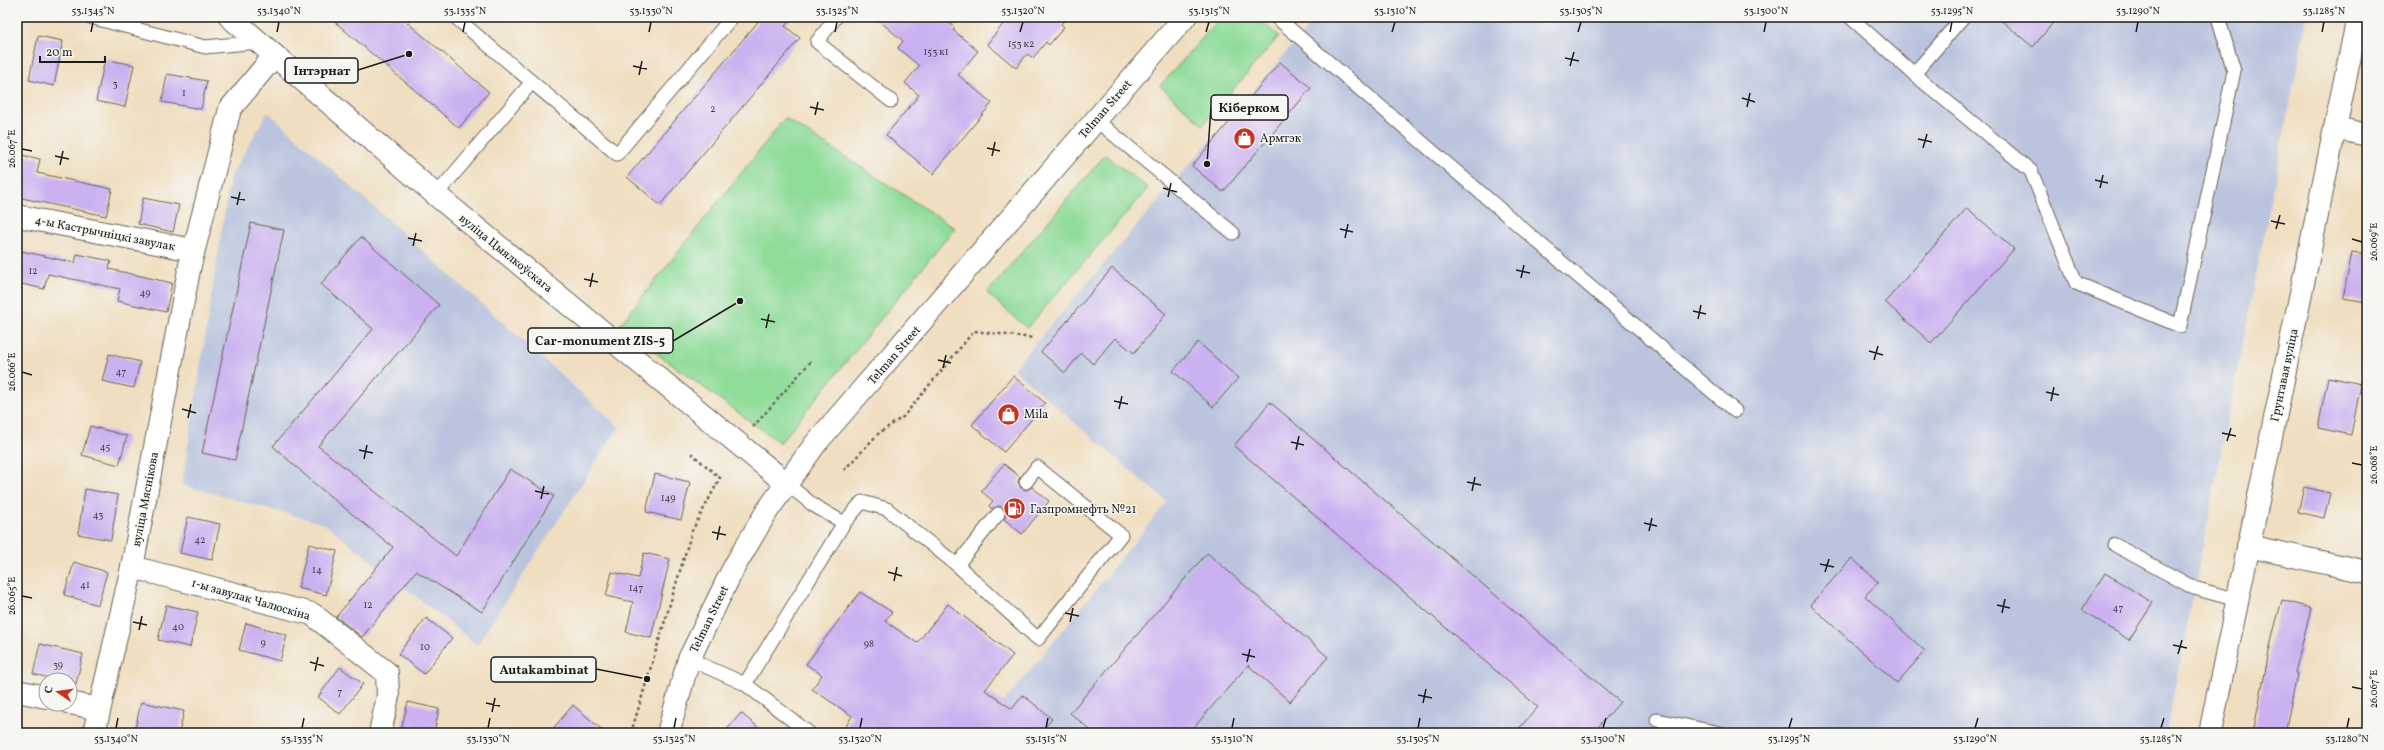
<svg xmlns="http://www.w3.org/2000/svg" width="2384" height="750" font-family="Vollkorn,serif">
	<rect width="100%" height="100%" fill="#f6f6f2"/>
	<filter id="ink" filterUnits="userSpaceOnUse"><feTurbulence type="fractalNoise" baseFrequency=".025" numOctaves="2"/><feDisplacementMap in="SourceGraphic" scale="8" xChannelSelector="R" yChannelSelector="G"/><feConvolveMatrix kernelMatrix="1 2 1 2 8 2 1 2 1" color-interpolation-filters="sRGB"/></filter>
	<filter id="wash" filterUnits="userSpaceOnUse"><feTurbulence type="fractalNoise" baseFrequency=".012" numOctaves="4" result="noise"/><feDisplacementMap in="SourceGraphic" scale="16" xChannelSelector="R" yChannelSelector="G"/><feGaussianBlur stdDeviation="0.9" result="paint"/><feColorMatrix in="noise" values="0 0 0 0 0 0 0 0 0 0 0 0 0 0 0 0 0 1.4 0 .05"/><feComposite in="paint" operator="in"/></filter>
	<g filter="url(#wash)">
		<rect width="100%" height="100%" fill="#f0dec0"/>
		<!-- industrial -->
		<g fill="#bac4de">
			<polygon points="1317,17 2307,17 2166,733 987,733 996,712 1167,502 1013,369"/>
			<polygon points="268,112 619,427 477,645 325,524 182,485 230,177"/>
		</g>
		<!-- green -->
		<g fill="#8fdc99" stroke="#567c5a">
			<polygon points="1221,17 1256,17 1279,36 1203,125 1160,86"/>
			<polygon points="785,118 955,228 780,443 619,326"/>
			<polygon points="1105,155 1148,188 1027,328 987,293"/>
		</g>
		<g id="blocks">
			<!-- building -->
			<g fill="#cab1f0">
				<polygon points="329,17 401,17 489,92 459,128"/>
				<polygon points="762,17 793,17 785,26 800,38 660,205 627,177"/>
				<polygon points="875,17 943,17 955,28 953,30 978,51 958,75 992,103 933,174 886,135 919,95 905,83 919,66 898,48 903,41"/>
				<polygon points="1009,17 1067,17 1061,24 1064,27 1049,45 1046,42 1033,58 1027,54 1016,68 987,44"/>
				<polygon points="1997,17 2058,17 2033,47"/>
				<polygon points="38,36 63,41 54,86 29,80"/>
				<polygon points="105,59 134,65 125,107 96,101"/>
				<polygon points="1280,62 1311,88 1223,192 1192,166"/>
				<polygon points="167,74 207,81 201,109 162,102"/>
				<polygon points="17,154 40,159 37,173 112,189 106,216 17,197"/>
				<polygon points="143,198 179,205 173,232 138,224"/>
				<polygon points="1967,208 2014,249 1931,343 1885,302"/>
				<polygon points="251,223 284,230 235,460 202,453"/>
				<polygon points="361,237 439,305 318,446 456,556 510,469 554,496 482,612 416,571 362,637 336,617 393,547 315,484 273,446 373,329 321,284"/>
				<polygon points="17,250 75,263 77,254 111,261 109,269 172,283 166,312 117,301 120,289 48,274 44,289 17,283"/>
				<polygon points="2352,252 2367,254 2367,302 2343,298"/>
				<polygon points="1112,268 1166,314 1134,353 1115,338 1093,364 1081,353 1065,373 1041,352"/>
				<polygon points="1198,342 1238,378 1213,407 1173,371"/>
				<polygon points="109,354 140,362 134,388 102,381"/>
				<polygon points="1013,376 1045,403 1004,452 972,425"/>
				<polygon points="2328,377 2361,384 2351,435 2318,428"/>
				<polygon points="1270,402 1620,702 1593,733 1515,733 1538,707 1234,446"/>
				<polygon points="90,426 127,436 119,465 82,455"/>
				<polygon points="1004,464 1020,477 1018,482 1021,488 1026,490 1032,487 1049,501 1022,534 1004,519 1006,515 1003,508 999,506 992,509 989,506 993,501 981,491"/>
				<polygon points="655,474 690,482 681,520 646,512"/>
				<polygon points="2304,487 2330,493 2324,518 2298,512"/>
				<polygon points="85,489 118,495 111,540 78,534"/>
				<polygon points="188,517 220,524 212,560 180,553"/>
				<polygon points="309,544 337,551 326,595 298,588"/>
				<polygon points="644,553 670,559 651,638 626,632 633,602 606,596 612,572 638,578"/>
				<polygon points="1207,553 1328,657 1290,702 1248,665 1189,733 1094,733 1070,713"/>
				<polygon points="1852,558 1878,582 1865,596 1925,651 1897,683 1810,605"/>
				<polygon points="74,562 107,572 98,605 64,595"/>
				<polygon points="2105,573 2153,603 2129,640 2082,610"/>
				<polygon points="860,592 892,612 885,621 917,643 948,604 1013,655 985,690 1012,709 1023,695 1052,719 1040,733 842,733 852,716 812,689 822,675 806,664"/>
				<polygon points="2282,600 2311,608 2295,673 2297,674 2285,733 2253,733 2272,637"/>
				<polygon points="166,605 198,612 190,647 158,640"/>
				<polygon points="426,618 452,638 424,674 398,654"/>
				<polygon points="246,623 287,635 280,661 239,650"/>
				<polygon points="40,644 83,654 76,684 70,683 70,680 58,680 33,674"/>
				<polygon points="340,667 363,684 340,714 318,697"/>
				<polygon points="141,702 184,711 179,733 134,733"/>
				<polygon points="408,702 439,709 434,733 413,733 401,730"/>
				<polygon points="573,705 606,733 549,733"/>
				<polygon points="741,713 765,733 724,733"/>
			</g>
		</g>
	</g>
	<g filter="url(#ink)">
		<use href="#blocks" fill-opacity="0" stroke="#666055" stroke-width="1"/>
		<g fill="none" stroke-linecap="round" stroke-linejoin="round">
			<defs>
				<g id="service">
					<polyline points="90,17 205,47 258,42"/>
					<polyline points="455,17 617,154 732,17"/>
					<polyline points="836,17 817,42 891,101"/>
					<polyline points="1276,17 1735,411"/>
					<polyline points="1850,17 1914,74"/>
					<polyline points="1963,17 1914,74 2031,171 2076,283 2180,326 2234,71 2218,17"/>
					<polyline points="1096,120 1233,233"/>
					<polyline points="436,195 532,82"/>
					<polyline points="786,483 813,505 844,523 862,502 887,509 957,565 1038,639 1121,535 1037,467 1026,482"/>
					<polyline points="2115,545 2194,588 2237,600"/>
					<polyline points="957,565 998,514"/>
					<polyline points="689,659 745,684"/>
					<polyline points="1657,720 1720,733"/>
					<polyline points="809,733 745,684 844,523"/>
				</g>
				<g id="minor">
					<polyline points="2336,128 2367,135"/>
					<polyline points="17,216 193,250"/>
					<polyline points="2248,546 2367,572"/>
					<polyline points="132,567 312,614 387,673 388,696 380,733"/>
					<polyline points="17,691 46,697"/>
					<polyline points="70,703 99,709"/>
					<polyline points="94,733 132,567 190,265 230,109 274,56"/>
				</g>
				<g id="secondary">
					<polyline points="230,17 436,195 786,483"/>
					<polyline points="668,733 689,659 734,567 767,511 816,443 1185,17"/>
					<polyline points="2210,733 2358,17"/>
				</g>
			</defs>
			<!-- service casing -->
			<use href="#service" stroke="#666055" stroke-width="15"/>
			<!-- minor casing -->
			<use href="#minor" stroke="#666055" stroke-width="24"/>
			<!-- secondary casing -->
			<use href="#secondary" stroke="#666055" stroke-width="24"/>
			<!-- path -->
			<g stroke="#666055" stroke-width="2.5" stroke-dasharray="3 3" stroke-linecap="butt">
				<polyline points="753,427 812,360"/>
				<polyline points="844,470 879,433 903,417 974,331 1034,338"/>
				<polyline points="631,733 692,531 720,478 691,453"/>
			</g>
			<!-- service -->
			<use href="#service" stroke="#fff" stroke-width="13"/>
			<!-- minor -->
			<use href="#minor" stroke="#fff" stroke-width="22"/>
			<!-- secondary -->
			<use href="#secondary" stroke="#fff" stroke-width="22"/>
		</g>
	</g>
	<!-- ticks -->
	<path fill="none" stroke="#1c1c1c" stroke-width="1.5" d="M91,32L93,22M277,32L279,22M463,32L465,22M649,32L651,22M835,32L837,22M1020,32L1023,22M1206,32L1209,22M1392,32L1395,22M1578,32L1581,22M1764,32L1766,22M1950,32L1952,22M2136,32L2138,22M2322,32L2324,22M1565,58L1579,61M633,66L647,69M1570,66L1574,52M639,75L642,61M1742,98L1755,102M810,107L824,110M1747,107L1750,93M815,115L818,102M1918,139L1932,142M987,148L1000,151M1923,148L1927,134M22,149L32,151M55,156L69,159M992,156L995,142M60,165L63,151M2095,180L2108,183M1163,188L1177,192M2100,188L2103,175M231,197L245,200M1168,197L1171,183M237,205L240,192M2271,221L2285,224M1340,229L1353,232M2276,229L2280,215M408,238L422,241M1345,238L1348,224M2352,239L2362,242M413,246L416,233M1516,270L1530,273M1521,278L1524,265M584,279L598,282M590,287L593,273M1693,311L1706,314M761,319L775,322M1698,319L1701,305M766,328L769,314M1869,351L1883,355M938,360L951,363M1874,360L1878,346M943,368L946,355M22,372L32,375M2046,392L2059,395M1114,401L1128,404M2051,401L2054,387M182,409L196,413M1119,409L1122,396M188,418L191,404M2222,433L2236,436M2227,441L2231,428M1291,442L1304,445M359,450L373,453M1296,450L1299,436M364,459L367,445M2352,463L2362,465M1467,482L1481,485M535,491L549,494M1472,491L1475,477M541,499L544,486M1644,523L1657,526M1649,531L1652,518M712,532L726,535M717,540L720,526M1820,564L1834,567M888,572L902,576M1825,572L1829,559M894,581L897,567M22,596L32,598M1997,605L2010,608M1065,613L1079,616M2002,613L2005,599M133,622L147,625M1070,622L1073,608M139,630L142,616M2173,645L2187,648M1242,654L1255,657M2178,654L2182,640M310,662L324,666M1247,662L1250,649M315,671L318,657M2352,687L2362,689M1418,695L1432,698M486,703L500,706M1423,703L1426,689M492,712L495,698M116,728L118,718M302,728L304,718M488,728L490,718M674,728L676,718M860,728L862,718M1046,728L1048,718M1232,728L1234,718M1418,728L1420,718M1603,728L1606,718M1789,728L1792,718M1975,728L1978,718M2161,728L2164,718M2347,728L2349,718"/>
	<!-- icons -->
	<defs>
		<symbol id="shop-disc" viewBox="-11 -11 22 22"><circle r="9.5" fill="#c8321e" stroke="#f6f6f2"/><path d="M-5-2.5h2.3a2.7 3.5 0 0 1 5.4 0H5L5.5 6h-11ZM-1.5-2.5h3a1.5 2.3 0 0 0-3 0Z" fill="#fff"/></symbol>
		<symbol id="fuel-disc" viewBox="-11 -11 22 22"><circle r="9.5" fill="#c8321e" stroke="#f6f6f2"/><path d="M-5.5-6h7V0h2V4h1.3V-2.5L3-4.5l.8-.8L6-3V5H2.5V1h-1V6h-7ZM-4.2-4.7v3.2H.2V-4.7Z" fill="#fff"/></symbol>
	</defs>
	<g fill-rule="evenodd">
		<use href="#shop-disc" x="1232" y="126" width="25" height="25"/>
		<use href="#shop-disc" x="996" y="402" width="25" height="25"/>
		<use href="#fuel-disc" x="1002" y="496" width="25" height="25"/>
	</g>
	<g text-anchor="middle" stroke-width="3" stroke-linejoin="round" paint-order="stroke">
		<!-- number labels -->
		<g font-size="10" fill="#484151">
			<text x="1021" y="47">153 к2</text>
			<text x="936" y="55">153 к1</text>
			<text x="115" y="87">3</text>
			<text x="184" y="96">1</text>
			<text x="713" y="112">2</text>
			<text x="33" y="274">12</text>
			<text x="145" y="296">49</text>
			<text x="121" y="375">47</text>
			<text x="105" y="450">45</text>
			<text x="668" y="501">149</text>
			<text x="98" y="518">43</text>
			<text x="200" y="543">42</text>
			<text x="317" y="573">14</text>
			<text x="85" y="588">41</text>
			<text x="636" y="591">147</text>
			<text x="368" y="608">12</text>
			<text x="2118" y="611">47</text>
			<text x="178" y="630">40</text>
			<text x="263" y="646">9</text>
			<text x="869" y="647">98</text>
			<text x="425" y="650">10</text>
			<text x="58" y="668">39</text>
			<text x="340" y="695">7</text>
		</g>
		<!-- street labels -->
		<g font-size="12" fill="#1c1c1c" stroke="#f6f6f2">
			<text transform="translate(1105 109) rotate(-49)" y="4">Telman Street</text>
			<text transform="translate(105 233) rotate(11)" y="4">4-ы Кастрычніцкі завулак</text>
			<text transform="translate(506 253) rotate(39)" y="4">вуліца Цыялкоўскага</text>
			<text transform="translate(894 355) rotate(-49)" y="4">Telman Street</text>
			<text transform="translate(2284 375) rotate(-78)" y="4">Грунтавая вуліца</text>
			<text transform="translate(145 499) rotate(-79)" y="4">вуліца Мяснікова</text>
			<text transform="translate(251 599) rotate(16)" y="4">1-ы завулак Чалюскіна</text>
			<text transform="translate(709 619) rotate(-64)" y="4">Telman Street</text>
		</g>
		<!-- poi labels -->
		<g font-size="12" fill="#1c1c1c" stroke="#f6f6f2" text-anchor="start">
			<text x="1260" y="142">Армтэк</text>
			<text x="1024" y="418">Mila</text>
			<text x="1030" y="513">Газпромнефть №21</text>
		</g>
	</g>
	<!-- callouts -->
	<path fill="none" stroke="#1c1c1c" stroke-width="1.5" d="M409 54L358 70M1207 164L1211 107M740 301L673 341M647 679L596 669"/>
	<g fill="#1c1c1c" stroke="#f6f6f2" stroke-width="1.5">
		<circle cx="409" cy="54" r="4"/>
		<circle cx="1207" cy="164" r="4"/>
		<circle cx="740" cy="301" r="4"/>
		<circle cx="647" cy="679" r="4"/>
	</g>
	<g fill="#f6f6f2" stroke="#1c1c1c" stroke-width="1.5">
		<rect x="285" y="58" width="73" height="25" rx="4"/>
		<rect x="1211" y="95" width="77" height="25" rx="4"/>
		<rect x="528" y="328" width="145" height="25" rx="4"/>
		<rect x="491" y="657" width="105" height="25" rx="4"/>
	</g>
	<g font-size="13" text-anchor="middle" font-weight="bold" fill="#1c1c1c">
		<text x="322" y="75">Інтэрнат</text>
		<text x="1249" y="112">Кіберком</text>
		<text x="600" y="345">Car-monument ZIS-5</text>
		<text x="544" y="674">Autakambinat</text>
	</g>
	<!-- margin -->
	<rect width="2384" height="750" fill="none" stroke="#f6f6f2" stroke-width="44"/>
	<!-- north arrow -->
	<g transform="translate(58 692) rotate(283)"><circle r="19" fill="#f6f6f2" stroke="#9f9f9c"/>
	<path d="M0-3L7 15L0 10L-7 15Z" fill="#c8321e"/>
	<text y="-6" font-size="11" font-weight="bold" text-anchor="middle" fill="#1c1c1c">С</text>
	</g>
	<!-- scale -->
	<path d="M40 56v6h65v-6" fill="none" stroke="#1c1c1c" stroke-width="2"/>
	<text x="46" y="56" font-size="12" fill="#1c1c1c" stroke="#f6f6f2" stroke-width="3" paint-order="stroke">20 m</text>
	<rect x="22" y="22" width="2340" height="706" fill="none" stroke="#1c1c1c" stroke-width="1.5"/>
	<g font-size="10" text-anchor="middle" fill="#1c1c1c">
		<text x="93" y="14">53.1345°N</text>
		<text x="279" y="14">53.1340°N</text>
		<text x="465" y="14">53.1335°N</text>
		<text x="651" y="14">53.1330°N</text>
		<text x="837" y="14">53.1325°N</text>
		<text x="1023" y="14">53.1320°N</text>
		<text x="1209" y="14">53.1315°N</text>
		<text x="1395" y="14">53.1310°N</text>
		<text x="1581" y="14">53.1305°N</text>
		<text x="1766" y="14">53.1300°N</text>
		<text x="1952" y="14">53.1295°N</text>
		<text x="2138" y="14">53.1290°N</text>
		<text x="2324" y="14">53.1285°N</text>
		<text transform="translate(11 149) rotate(-90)" y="4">26.067°E</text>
		<text transform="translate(2373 242) rotate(-90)" y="4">26.069°E</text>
		<text transform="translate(11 372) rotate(-90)" y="4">26.066°E</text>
		<text transform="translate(2373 465) rotate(-90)" y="4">26.068°E</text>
		<text transform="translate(11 596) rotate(-90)" y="4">26.065°E</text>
		<text transform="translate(2373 689) rotate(-90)" y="4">26.067°E</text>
		<text x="116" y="742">53.1340°N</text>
		<text x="302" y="742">53.1335°N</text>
		<text x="488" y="742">53.1330°N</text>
		<text x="674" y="742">53.1325°N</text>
		<text x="860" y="742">53.1320°N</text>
		<text x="1046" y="742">53.1315°N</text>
		<text x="1232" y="742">53.1310°N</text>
		<text x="1418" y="742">53.1305°N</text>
		<text x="1603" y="742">53.1300°N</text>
		<text x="1789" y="742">53.1295°N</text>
		<text x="1975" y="742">53.1290°N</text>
		<text x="2161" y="742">53.1285°N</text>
		<text x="2347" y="742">53.1280°N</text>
	</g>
</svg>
